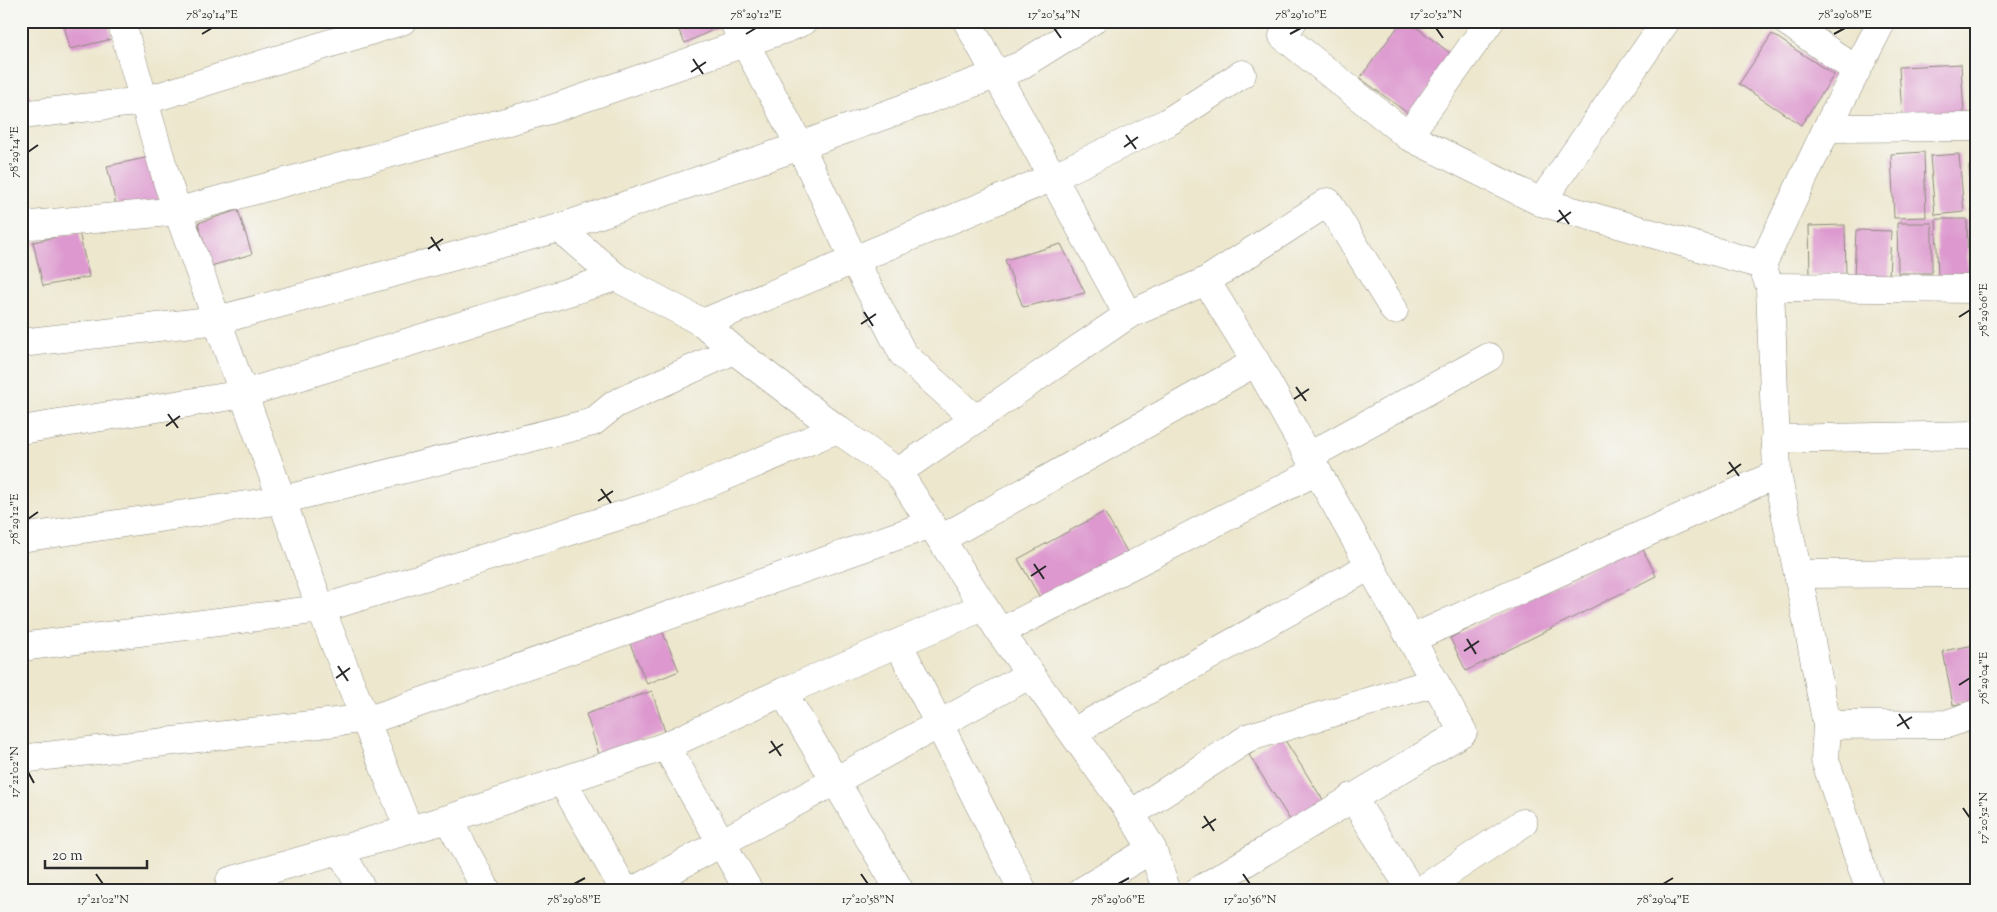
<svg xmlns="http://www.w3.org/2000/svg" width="1997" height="912" font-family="'Sorts Mill Goudy',serif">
	<rect width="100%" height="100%" fill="#f6f6f2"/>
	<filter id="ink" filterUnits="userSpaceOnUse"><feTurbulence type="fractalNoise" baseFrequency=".02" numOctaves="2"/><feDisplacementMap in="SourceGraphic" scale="10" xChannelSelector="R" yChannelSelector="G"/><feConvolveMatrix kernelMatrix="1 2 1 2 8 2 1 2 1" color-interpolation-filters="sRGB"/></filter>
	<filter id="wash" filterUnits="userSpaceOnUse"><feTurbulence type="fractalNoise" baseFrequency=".0096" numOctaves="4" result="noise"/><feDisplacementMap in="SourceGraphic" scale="20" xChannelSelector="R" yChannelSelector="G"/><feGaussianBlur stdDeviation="1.12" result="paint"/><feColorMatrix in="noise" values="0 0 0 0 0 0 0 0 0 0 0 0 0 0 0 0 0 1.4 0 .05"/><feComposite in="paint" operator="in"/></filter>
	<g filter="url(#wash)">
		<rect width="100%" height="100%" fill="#ede7ce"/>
		<g id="blocks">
			<!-- building -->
			<g fill="#dd99cf">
				<polygon points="63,21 108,21 112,39 70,49"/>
				<polygon points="674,21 727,21 728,23 685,43"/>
				<polygon points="1402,21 1408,21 1454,56 1410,115 1360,78"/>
				<polygon points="1772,34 1834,75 1801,125 1739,84"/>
				<polygon points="21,62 31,101 21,104"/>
				<polygon points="1961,64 1964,114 1902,117 1899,67"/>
				<polygon points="1924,152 1926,217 1894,218 1891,154"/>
				<polygon points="1959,154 1964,212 1935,215 1930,156"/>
				<polygon points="150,157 159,199 117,209 107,166"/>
				<polygon points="1969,166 1976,166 1976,213 1972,213"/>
				<polygon points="238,210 252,254 211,266 198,223"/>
				<polygon points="1972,215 1976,216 1976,278 1971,277"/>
				<polygon points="1936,219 1967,219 1968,279 1938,280"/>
				<polygon points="1897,223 1932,223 1932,273 1898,273"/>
				<polygon points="1845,225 1846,275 1810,275 1809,226"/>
				<polygon points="1856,230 1891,231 1889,279 1854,277"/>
				<polygon points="79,232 89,277 43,286 33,242"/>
				<polygon points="1061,244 1085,293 1023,307 1005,260"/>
				<polygon points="1104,512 1129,555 1043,603 1018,559"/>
				<polygon points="1640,543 1656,576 1466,671 1450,638"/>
				<polygon points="660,626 679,671 647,684 628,639"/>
				<polygon points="1974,645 1976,701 1953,705 1943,651"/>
				<polygon points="652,691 665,732 599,754 586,714"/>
				<polygon points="1281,734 1323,800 1290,820 1249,755"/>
			</g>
		</g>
	</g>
	<g filter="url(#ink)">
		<use href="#blocks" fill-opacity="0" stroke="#8c897c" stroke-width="1"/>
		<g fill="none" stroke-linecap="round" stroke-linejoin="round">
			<defs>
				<g id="street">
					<polyline points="121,21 168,184 321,609 664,502 837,429"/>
					<polyline points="733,21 800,146 854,260 903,354 975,419"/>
					<polyline points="967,21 1128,315"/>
					<polyline points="1293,21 1283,36 1408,136 1541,202 1762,265"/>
					<polyline points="1786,21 1856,70"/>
					<polyline points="21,115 144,101 402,21"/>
					<polyline points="1827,128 1976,127"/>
					<polyline points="1408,136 1490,21"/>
					<polyline points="1541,202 1666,21"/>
					<polyline points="21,226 179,211 549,110 788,28 804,21"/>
					<polyline points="559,228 616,277"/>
					<polyline points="1770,287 1976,289"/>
					<polyline points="703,323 1053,177 1168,122 1242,74"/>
					<polyline points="21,343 218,320 559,228 800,146 1020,66 1092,21"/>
					<polyline points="21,430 244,394 616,277 703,323 734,350 837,429 898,472 1000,632 1131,814 1152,849 1167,891"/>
					<polyline points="1775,439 1976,435"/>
					<polyline points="1309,456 1489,357"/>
					<polyline points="898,472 1128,315 1206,281 1328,202 1394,310"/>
					<polyline points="21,538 282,500 593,422 615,404 734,350"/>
					<polyline points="941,539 1256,362"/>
					<polyline points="1798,574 1976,573"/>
					<polyline points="1000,632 1317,471"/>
					<polyline points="1411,639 1777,474"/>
					<polyline points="898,643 1023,891"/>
					<polyline points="21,647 321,609 409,830"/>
					<polyline points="783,692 900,891"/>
					<polyline points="1827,725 1947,724 1976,714"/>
					<polyline points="1073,732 1370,566"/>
					<polyline points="666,746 749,891"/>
					<polyline points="21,759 378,717 931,524"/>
					<polyline points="562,781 625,891"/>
					<polyline points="1352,797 1412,891"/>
					<polyline points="1131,814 1250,737 1435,682"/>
					<polyline points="448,819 487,891"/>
					<polyline points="340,850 363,891"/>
					<polyline points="233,891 230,881 448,819 666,746 783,692 983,607"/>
					<polyline points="633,891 1031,674"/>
					<polyline points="1082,891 1152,849"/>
					<polyline points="1198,891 1463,732 1256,362 1206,281"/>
					<polyline points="1420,891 1523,823"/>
					<polyline points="1870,891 1825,760 1827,725 1798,574 1777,474 1770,287 1762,265 1827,128 1882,21"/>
				</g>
			</defs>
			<!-- street casing -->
			<use href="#street" stroke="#8c897c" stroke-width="29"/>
			<!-- street -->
			<use href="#street" stroke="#fff" stroke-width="28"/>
		</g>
	</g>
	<!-- ticks -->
	<path fill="none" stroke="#2b2b2b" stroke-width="2" d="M1054,28L1061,38M1436,28L1443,38M202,34L212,28M746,34L756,28M1290,34L1301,28M1834,34L1845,28M693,59L703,74M691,72L706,62M1126,135L1136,149M1124,147L1138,137M28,152L38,145M1559,210L1569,224M1557,222L1571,212M431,237L440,251M428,249L443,239M864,312L873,326M1959,317L1970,310M861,324L876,314M1296,387L1306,401M1294,399L1309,389M168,414L178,428M166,426L180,416M1729,462L1739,476M1727,474L1741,464M601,489L611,503M598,501L613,491M28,519L38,512M1034,564L1044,579M1031,576L1046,566M1467,639L1476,654M1464,651L1479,641M338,666L348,681M336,678L350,668M1959,685L1970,678M1899,714L1909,729M1897,726L1912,717M771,741L781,756M769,753L783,744M28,772L34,783M1963,808L1970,818M1204,816L1214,831M1202,828L1216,819M96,874L103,884M861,874L868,884M1243,874L1250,884M574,884L585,878M1118,884L1129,878M1663,884L1673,878"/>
	<!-- margin -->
	<rect width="1997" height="912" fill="none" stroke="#f6f6f2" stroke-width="55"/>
	<!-- scale -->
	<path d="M45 860v8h102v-8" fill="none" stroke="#2b2b2b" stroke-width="2.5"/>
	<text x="52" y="860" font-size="15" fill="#2b2b2b" stroke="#f6f6f2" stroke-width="4" paint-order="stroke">20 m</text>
	<rect x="28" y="28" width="1942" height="856" fill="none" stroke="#2b2b2b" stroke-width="2"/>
	<g font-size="12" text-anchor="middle" fill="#2b2b2b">
		<text x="212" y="18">78°29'14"E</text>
		<text x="756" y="18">78°29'12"E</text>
		<text x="1054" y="18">17°20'54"N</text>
		<text x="1301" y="18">78°29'10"E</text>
		<text x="1436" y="18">17°20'52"N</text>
		<text x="1845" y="18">78°29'08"E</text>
		<text transform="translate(14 152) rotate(-90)" y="4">78°29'14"E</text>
		<text transform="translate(1983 310) rotate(-90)" y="4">78°29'06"E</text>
		<text transform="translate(14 519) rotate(-90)" y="4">78°29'12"E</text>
		<text transform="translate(1983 678) rotate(-90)" y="4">78°29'04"E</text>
		<text transform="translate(14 772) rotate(-90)" y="4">17°21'02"N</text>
		<text transform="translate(1983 818) rotate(-90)" y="4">17°20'52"N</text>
		<text x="103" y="903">17°21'02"N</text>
		<text x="574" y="903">78°29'08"E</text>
		<text x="868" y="903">17°20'58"N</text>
		<text x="1118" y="903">78°29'06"E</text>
		<text x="1250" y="903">17°20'56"N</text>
		<text x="1663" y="903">78°29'04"E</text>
	</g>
</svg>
